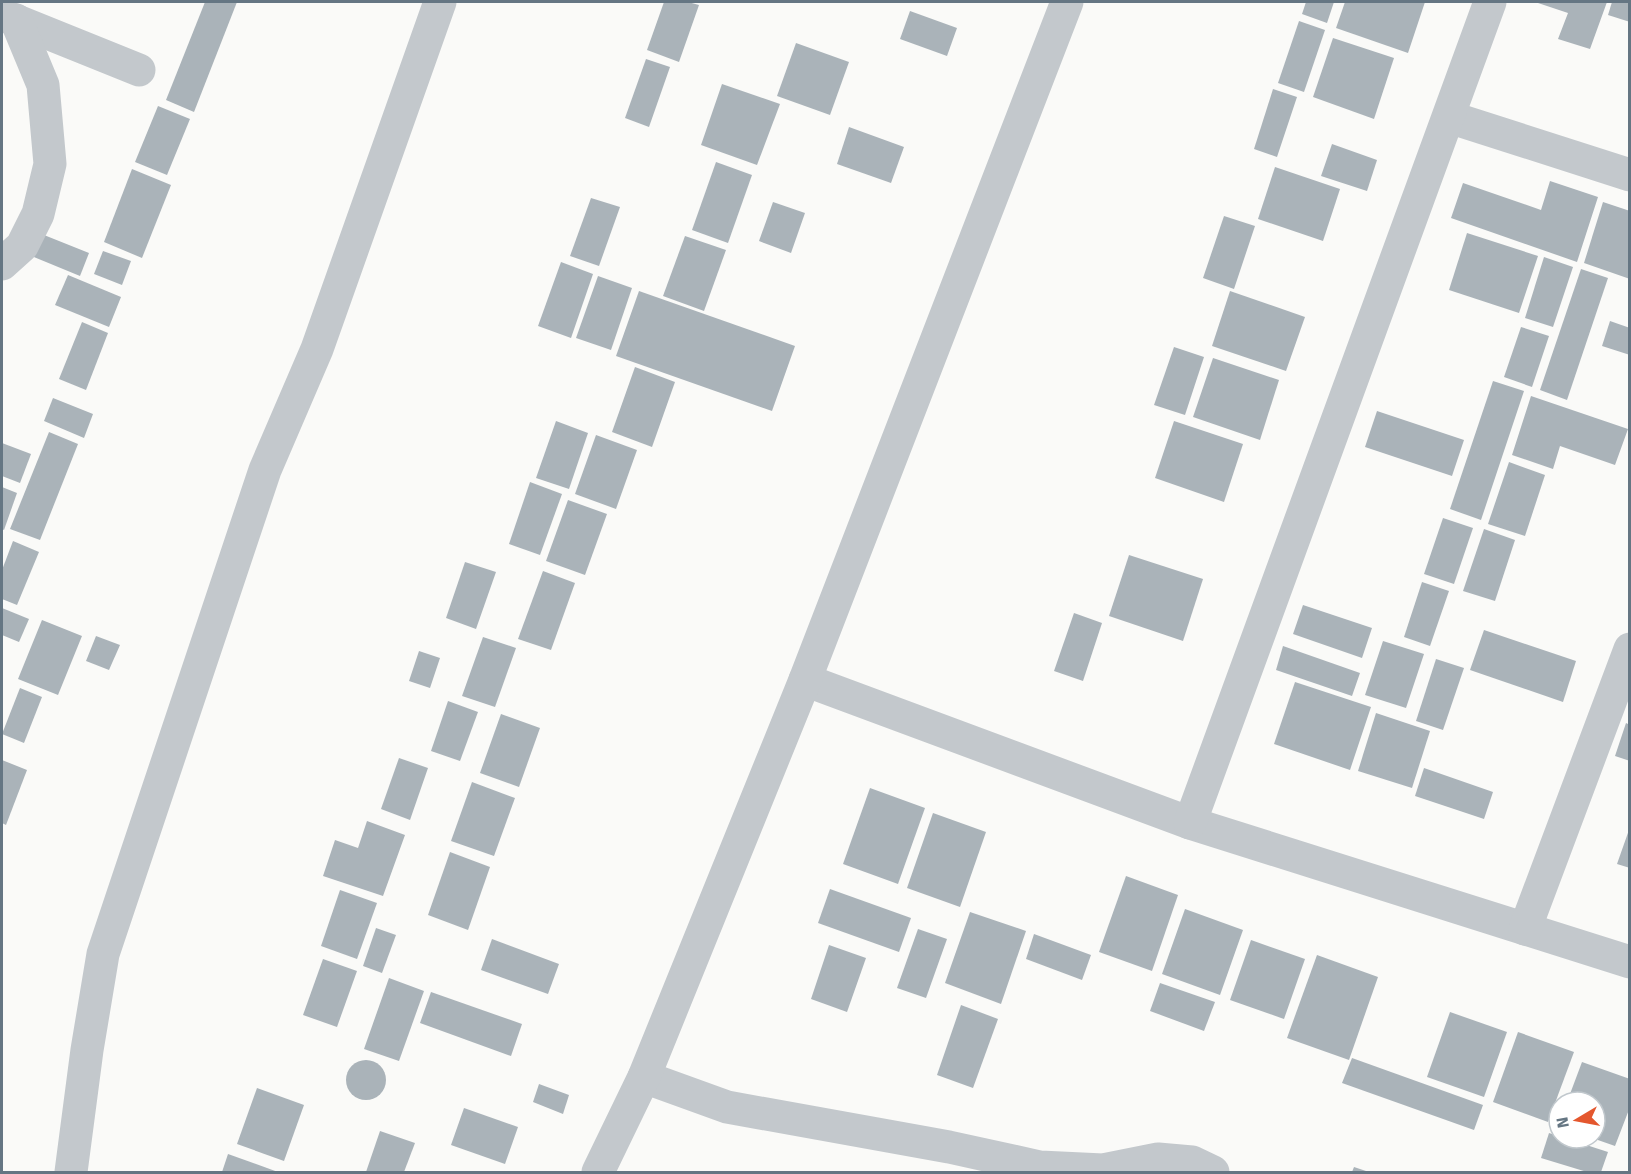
<svg xmlns="http://www.w3.org/2000/svg" width="1631" height="1174" font-family="'Fira Sans',sans-serif">
	<rect width="100%" height="100%" fill="#fafaf8"/>
	<!-- building -->
	<g fill="#aab3b9">
		<polygon points="205,2 237,2 194,112 166,100"/>
		<polygon points="664,2 688,2 699,5 679,62 647,50"/>
		<polygon points="1306,2 1334,2 1327,23 1302,14"/>
		<polygon points="1345,2 1425,2 1408,53 1336,28"/>
		<polygon points="1535,2 1607,2 1590,49 1558,39 1568,13"/>
		<polygon points="1612,2 1630,2 1630,22 1608,15"/>
		<polygon points="910,11 957,28 947,56 900,39"/>
		<polygon points="1299,21 1325,30 1304,92 1278,83"/>
		<polygon points="1333,38 1394,58 1374,119 1313,97"/>
		<polygon points="796,43 849,62 830,115 777,96"/>
		<polygon points="646,59 670,67 649,127 625,118"/>
		<polygon points="722,84 780,104 757,165 701,145"/>
		<polygon points="1273,89 1297,97 1277,157 1254,149"/>
		<polygon points="158,106 190,119 167,175 135,162"/>
		<polygon points="849,127 904,147 891,183 837,164"/>
		<polygon points="1332,144 1377,160 1367,191 1321,176"/>
		<polygon points="716,162 752,175 728,243 692,230"/>
		<polygon points="1275,167 1340,189 1323,241 1258,219"/>
		<polygon points="132,169 171,185 142,258 104,242"/>
		<polygon points="1550,181 1598,197 1577,262 1451,218 1463,183 1541,210"/>
		<polygon points="591,198 620,207 599,266 570,256"/>
		<polygon points="773,202 805,213 791,253 759,241"/>
		<polygon points="1603,202 1630,211 1630,279 1584,263"/>
		<polygon points="1224,216 1255,226 1234,289 1203,278"/>
		<polygon points="39,233 89,253 80,276 29,255"/>
		<polygon points="1467,233 1538,256 1519,313 1449,290"/>
		<polygon points="685,236 726,250 704,311 663,296"/>
		<polygon points="103,251 131,261 122,285 94,274"/>
		<polygon points="1544,257 1573,267 1553,327 1525,318"/>
		<polygon points="561,262 593,274 571,338 538,326"/>
		<polygon points="1581,269 1608,278 1567,400 1540,390"/>
		<polygon points="68,275 121,297 109,327 55,305"/>
		<polygon points="598,276 632,288 611,350 576,338"/>
		<polygon points="639,291 795,346 772,411 616,356"/>
		<polygon points="1230,291 1305,317 1286,371 1212,346"/>
		<polygon points="1610,321 1630,328 1630,355 1602,346"/>
		<polygon points="82,322 108,333 86,390 59,379"/>
		<polygon points="1521,327 1549,336 1532,387 1504,377"/>
		<polygon points="1174,347 1204,357 1185,415 1154,405"/>
		<polygon points="1213,358 1279,380 1260,440 1193,417"/>
		<polygon points="635,367 675,382 652,447 612,432"/>
		<polygon points="1493,381 1524,391 1481,520 1450,509"/>
		<polygon points="1531,396 1628,429 1615,465 1560,446 1553,469 1512,455"/>
		<polygon points="53,398 93,414 84,438 44,421"/>
		<polygon points="1377,411 1464,440 1452,476 1365,447"/>
		<polygon points="556,421 588,433 569,489 536,478"/>
		<polygon points="1174,421 1243,444 1224,502 1155,478"/>
		<polygon points="49,432 78,444 40,540 10,529"/>
		<polygon points="596,435 637,450 616,509 575,494"/>
		<polygon points="2,443 31,454 20,483 2,476"/>
		<polygon points="1509,462 1545,475 1525,536 1488,524"/>
		<polygon points="530,482 562,494 540,555 509,544"/>
		<polygon points="2,487 17,493 4,530 2,529"/>
		<polygon points="568,500 607,514 585,575 546,561"/>
		<polygon points="1443,518 1473,528 1454,584 1424,574"/>
		<polygon points="1484,529 1515,540 1495,601 1463,591"/>
		<polygon points="13,541 39,552 17,605 2,599 2,570"/>
		<polygon points="1129,555 1203,579 1183,641 1109,616"/>
		<polygon points="465,562 496,572 476,629 446,618"/>
		<polygon points="543,571 575,583 551,650 518,639"/>
		<polygon points="1422,582 1449,591 1430,646 1404,637"/>
		<polygon points="1303,605 1372,628 1362,658 1293,634"/>
		<polygon points="2,608 29,619 19,642 2,635"/>
		<polygon points="1074,613 1102,623 1083,681 1054,671"/>
		<polygon points="42,620 82,636 58,695 18,679"/>
		<polygon points="1484,630 1576,661 1563,702 1470,670"/>
		<polygon points="96,636 120,645 109,670 86,661"/>
		<polygon points="483,637 516,648 495,707 462,696"/>
		<polygon points="1383,641 1424,654 1406,708 1365,695"/>
		<polygon points="1283,646 1360,673 1352,696 1276,670"/>
		<polygon points="419,651 440,658 430,688 409,681"/>
		<polygon points="1436,659 1464,668 1443,730 1416,721"/>
		<polygon points="1295,682 1371,707 1350,770 1274,744"/>
		<polygon points="20,688 42,697 24,743 2,734"/>
		<polygon points="448,701 478,712 460,761 431,751"/>
		<polygon points="1376,713 1430,731 1412,788 1358,771"/>
		<polygon points="501,714 540,728 519,787 480,773"/>
		<polygon points="1626,723 1630,725 1630,761 1615,756"/>
		<polygon points="399,758 428,768 410,820 381,809"/>
		<polygon points="2,760 27,770 6,825 2,823"/>
		<polygon points="1424,768 1493,792 1484,819 1415,796"/>
		<polygon points="472,782 515,798 494,856 451,841"/>
		<polygon points="870,788 925,808 898,884 843,864"/>
		<polygon points="933,813 986,832 960,907 907,888"/>
		<polygon points="367,821 405,835 383,896 323,876 335,840 358,848"/>
		<polygon points="1630,827 1630,868 1617,864"/>
		<polygon points="450,852 490,867 468,930 428,915"/>
		<polygon points="1126,876 1178,895 1152,971 1099,952"/>
		<polygon points="830,889 911,918 899,952 818,923"/>
		<polygon points="340,890 377,903 357,959 321,946"/>
		<polygon points="1185,909 1243,930 1220,995 1162,974"/>
		<polygon points="970,912 1026,931 1001,1004 945,983"/>
		<polygon points="376,928 396,935 382,973 363,966"/>
		<polygon points="918,929 947,939 926,998 897,988"/>
		<polygon points="1034,934 1091,955 1082,980 1026,959"/>
		<polygon points="492,939 559,964 548,994 481,970"/>
		<polygon points="1251,940 1305,959 1284,1019 1230,1000"/>
		<polygon points="829,945 866,958 847,1012 811,999"/>
		<polygon points="1317,955 1378,977 1349,1060 1287,1038"/>
		<polygon points="323,959 357,971 337,1027 303,1015"/>
		<polygon points="389,978 424,991 399,1061 364,1049"/>
		<polygon points="1160,983 1215,1002 1204,1031 1150,1011"/>
		<polygon points="431,992 522,1024 511,1056 420,1023"/>
		<polygon points="961,1005 998,1019 973,1088 937,1075"/>
		<polygon points="1450,1012 1507,1032 1484,1097 1427,1077"/>
		<polygon points="1518,1032 1574,1052 1548,1122 1493,1102"/>
		<polygon points="1352,1058 1483,1105 1474,1130 1342,1083"/>
		<circle cx="366" cy="1080" r="20"/>
		<polygon points="1582,1062 1630,1079 1630,1107 1615,1146 1595,1139 1595,1102 1567,1102"/>
		<polygon points="539,1084 569,1095 563,1114 533,1102"/>
		<polygon points="257,1088 304,1105 284,1161 237,1144"/>
		<polygon points="464,1108 518,1127 505,1164 451,1145"/>
		<polygon points="380,1131 415,1143 404,1172 366,1172"/>
		<polygon points="1549,1133 1608,1152 1601,1172 1587,1172 1541,1158"/>
		<polygon points="228,1154 278,1172 222,1172"/>
		<polygon points="1354,1167 1369,1172 1352,1172"/>
	</g>
	<g fill="none" stroke-linecap="round" stroke-linejoin="round">
		<!-- minor -->
		<g stroke="#c3c8cc" stroke-width="33">
			<polyline points="5,16 139,70"/>
			<polyline points="1449,117 1630,175"/>
			<polyline points="2,264 22,246 38,214 50,164 43,85 16,20"/>
			<polyline points="805,680 1190,823 1630,962"/>
			<polyline points="1190,823 1490,2"/>
			<polyline points="1525,929 1630,649"/>
			<polyline points="644,1077 727,1107 949,1147 1040,1167 1103,1170 1158,1159 1192,1162 1213,1172"/>
			<polyline points="71,1172 87,1050 103,954 265,470 317,349 440,2"/>
			<polyline points="598,1172 644,1077 805,680 1067,2"/>
		</g>
	</g>
	<!-- border -->
	<rect width="1631" height="1174" fill="none" stroke="#657683" stroke-width="6"/>
	<!-- north arrow -->
	<g transform="translate(1577 1120) rotate(260)"><circle r="28" fill="#ffffff" stroke="#c1c8cd" stroke-width="1.5"/>
	<path d="M0-4.5L10 22L0 15L-10 22Z" fill="#e4572e"/>
	<text y="-9" font-size="16" font-weight="bold" text-anchor="middle" fill="#657683">N</text>
	</g>
</svg>
